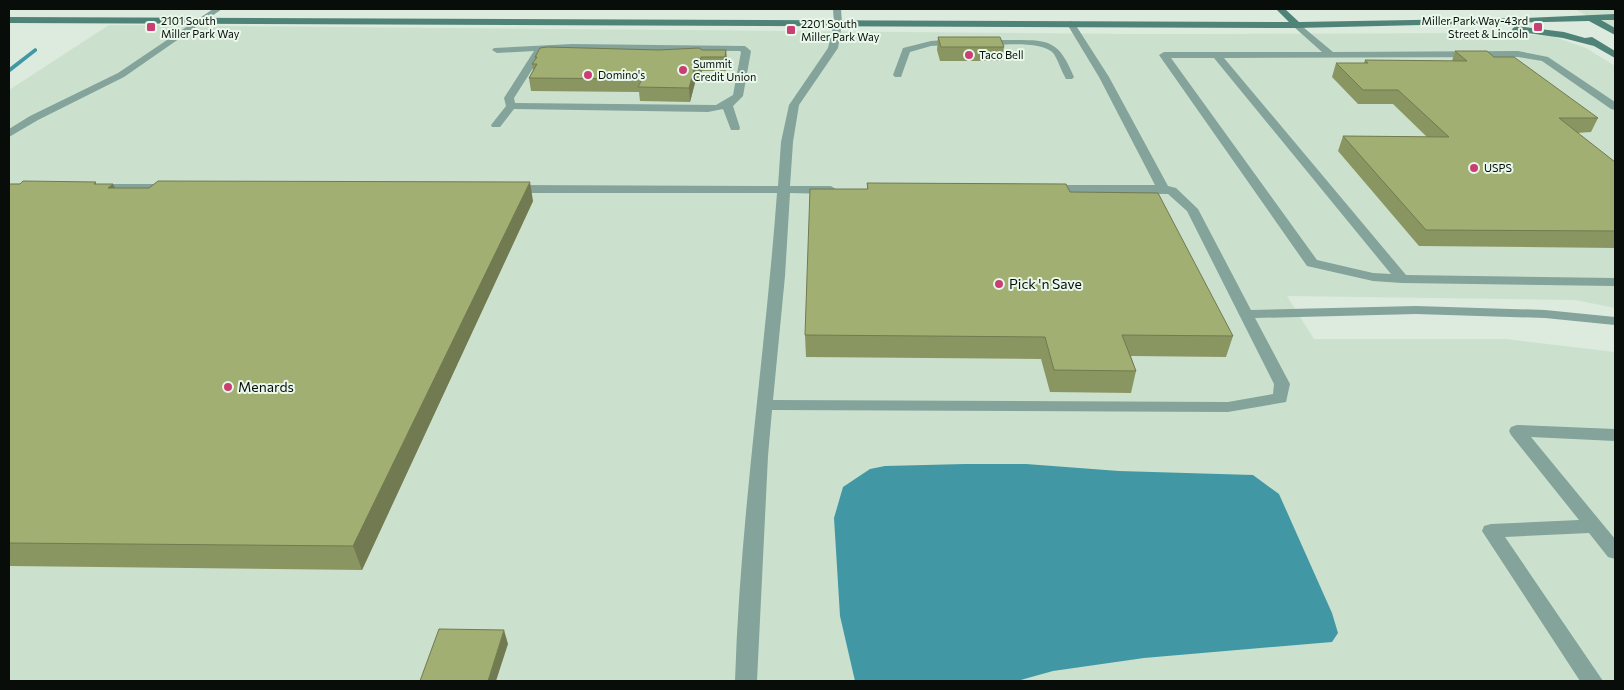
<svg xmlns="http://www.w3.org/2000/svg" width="1624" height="690" font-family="Commissioner,sans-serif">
	<rect width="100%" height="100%" fill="#dcebde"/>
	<!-- built -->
	<g fill="#cbe1ce">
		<polygon points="1575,9 1615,9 1615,32 1605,26"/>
		<polygon points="109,25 1138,34 1500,33 1552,36 1586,48 1615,66 1615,308 1575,300 1287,296 1314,339 1506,339 1615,352 1615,681 9,681 9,90"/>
	</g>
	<!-- water -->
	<polygon fill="#4198a4" points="965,464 1026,464 1119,471 1253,475 1279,494 1332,613 1338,633 1332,642 1144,658 1053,671 1017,681 855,681 840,616 834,518 843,487 870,469 885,466"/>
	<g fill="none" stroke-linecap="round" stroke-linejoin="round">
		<!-- stream -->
		<polygon fill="#4198a4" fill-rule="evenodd" points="35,48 37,49 37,51 9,73 9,68"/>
		<!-- lane -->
		<g fill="#83a39b" fill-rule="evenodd">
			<polygon points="213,9 222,9 124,77 38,120 9,137 9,129 30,116 118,73"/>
			<path d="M833,9H841L842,23L838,48L799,105L793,142L790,186H831L837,190L831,194L790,193L785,276L773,400L1228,402L1273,394L1274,384L1187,211L1168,194L1049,193L1043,189L1049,185H1155L1099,77L1067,24L1071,21L1075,24L1109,77L1168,186L1176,188L1198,209L1251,310L1416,306L1545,310L1615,317V325L1545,318L1416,314L1255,318L1290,384L1286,402L1280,403L1228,412L772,410L768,456L757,681H735C740,518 765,356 777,193H512L506,189L512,185L778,186L781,142L789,105L828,48L834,23Z"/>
			<path d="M1297,22L1333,52L1518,51L1548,57L1615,102V110L1611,109L1542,61L1518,57L1224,58L1406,275L1615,278V286L1402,283L1373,281L1307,266L1159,55L1164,52H1322L1294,27V23ZM1171,58H1214L1391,274L1373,273L1317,260Z"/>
			<polygon points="956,39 961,42 959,44 931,46 910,52 901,77 895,77 893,75 903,48 931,41"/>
			<path d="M1009,40C1049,40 1058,39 1074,77L1072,79H1066C1061,71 1059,62 1054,54C1043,40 999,45 982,46L977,43L982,40Z"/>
			<path d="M572,44L745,46L751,51L743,96L733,106L740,128L739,130H731L723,109L708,112L514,109L500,127H492L491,125L506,106L504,98L534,51L497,53L492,50L494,48ZM583,50L740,51L741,52L733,95L716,105L515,103L514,98L544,51Z"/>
			<polygon points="94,184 169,184 175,188 169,192 90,191 88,188 90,185"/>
			<polygon points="1517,425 1615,429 1615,441 1531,437 1615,539 1615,559 1608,557 1589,533 1505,537 1603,681 1580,681 1482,531 1484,526 1491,524 1579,520 1511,435 1509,431 1511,427"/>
		</g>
		<!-- secondary -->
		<g fill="#508377" fill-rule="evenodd">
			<polygon points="1276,9 1285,9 1299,22 1526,18 1615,14 1615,20 1601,20 1615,28 1615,35 1589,21 1297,28 9,23 9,17 1289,22"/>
			<polygon points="1516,26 1564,32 1585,38 1592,37 1615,51 1615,58 1594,46 1563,38 1513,31 1512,29"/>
		</g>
	</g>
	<!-- wall -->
	<g fill="#8a9662">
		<polygon points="938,37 1004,47 1002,61 940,61 937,50"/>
		<polygon points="702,50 726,50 727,64 726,71 702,71 699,79 696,79 690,102 640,101 639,92 531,91 529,78 533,70 532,64 535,60 535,57"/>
		<polygon points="1455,51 1494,57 1598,118 1591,132 1577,133 1615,162 1615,248 1419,246 1338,151 1343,136 1427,137 1393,104 1358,104 1332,77 1336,63 1364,63 1365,60 1452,61"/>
		<polygon points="96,182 96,184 115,188 533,201 362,570 9,566 9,184"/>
		<polygon points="867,183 1070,192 1233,336 1226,357 1131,356 1136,371 1131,393 1050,392 1041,359 806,357 805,335 867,189"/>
	</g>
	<!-- shaded-wall -->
	<g fill="#717a50">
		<polygon points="726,50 727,64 726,71 725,57"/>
		<polygon points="701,57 702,71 699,79 698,66"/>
		<polygon points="695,66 696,79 690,102 689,88"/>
		<polygon points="530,182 533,201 362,570 353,546"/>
		<polygon points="113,184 122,203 108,188"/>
		<polygon points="504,630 508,644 496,681 488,681"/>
	</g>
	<!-- building -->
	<g fill="#a1af72" stroke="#717a50">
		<polygon points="938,37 1000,37 1004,47 941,47"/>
		<polygon points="547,47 659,50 699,48 702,50 726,50 725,57 701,57 698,66 695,66 689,88 638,87 642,79 529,78 537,64 532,64 537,57 535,57 540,48"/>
		<polygon points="1455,51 1487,51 1494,57 1514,57 1598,118 1559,118 1615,162 1615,231 1426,230 1343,136 1449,137 1398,90 1363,90 1336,63 1368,63 1365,60 1467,61"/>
		<polygon points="23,181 96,182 94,184 113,184 108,188 149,188 158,181 530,182 353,546 9,543 9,184 20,184"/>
		<polygon points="867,183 1066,184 1070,192 1158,193 1233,336 1122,335 1136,371 1054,370 1045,337 805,335 810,189 868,189"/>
		<polygon points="439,629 504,630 488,681 420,681"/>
	</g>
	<!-- markers -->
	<g fill="#ca3f73" stroke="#e9f8eb" stroke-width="2">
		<rect x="146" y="22" width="10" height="10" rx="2.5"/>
		<rect x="1533" y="22" width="10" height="10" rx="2.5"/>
		<rect x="786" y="25" width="10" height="10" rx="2.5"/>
		<circle cx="969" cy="55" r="5"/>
		<circle cx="683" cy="70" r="5"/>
		<circle cx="588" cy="75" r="5"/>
		<circle cx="1474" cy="168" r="5"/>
		<circle cx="999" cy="284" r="5"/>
		<circle cx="228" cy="387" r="5"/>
	</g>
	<g text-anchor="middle" stroke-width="4" stroke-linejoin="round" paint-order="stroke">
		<!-- far-poi labels -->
		<g font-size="11" fill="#080d09" stroke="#e9f8eb" text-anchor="start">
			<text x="161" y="25">2101 South<tspan x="161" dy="13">Miller Park Way</tspan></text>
			<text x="1528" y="25" text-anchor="end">Miller Park Way-43rd<tspan x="1528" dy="13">Street &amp; Lincoln</tspan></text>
			<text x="801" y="28">2201 South<tspan x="801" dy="13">Miller Park Way</tspan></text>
			<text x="979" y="59">Taco Bell</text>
			<text x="693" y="68">Summit<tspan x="693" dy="13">Credit Union</tspan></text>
			<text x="598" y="79">Domino's</text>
			<text x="1484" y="172">USPS</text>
		</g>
		<!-- poi labels -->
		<g font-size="14" fill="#080d09" stroke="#e9f8eb" text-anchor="start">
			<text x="1009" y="289">Pick 'n Save</text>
			<text x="238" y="392">Menards</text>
		</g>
	</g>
	<!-- border -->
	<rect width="1624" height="690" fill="none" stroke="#080d09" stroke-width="20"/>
</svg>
